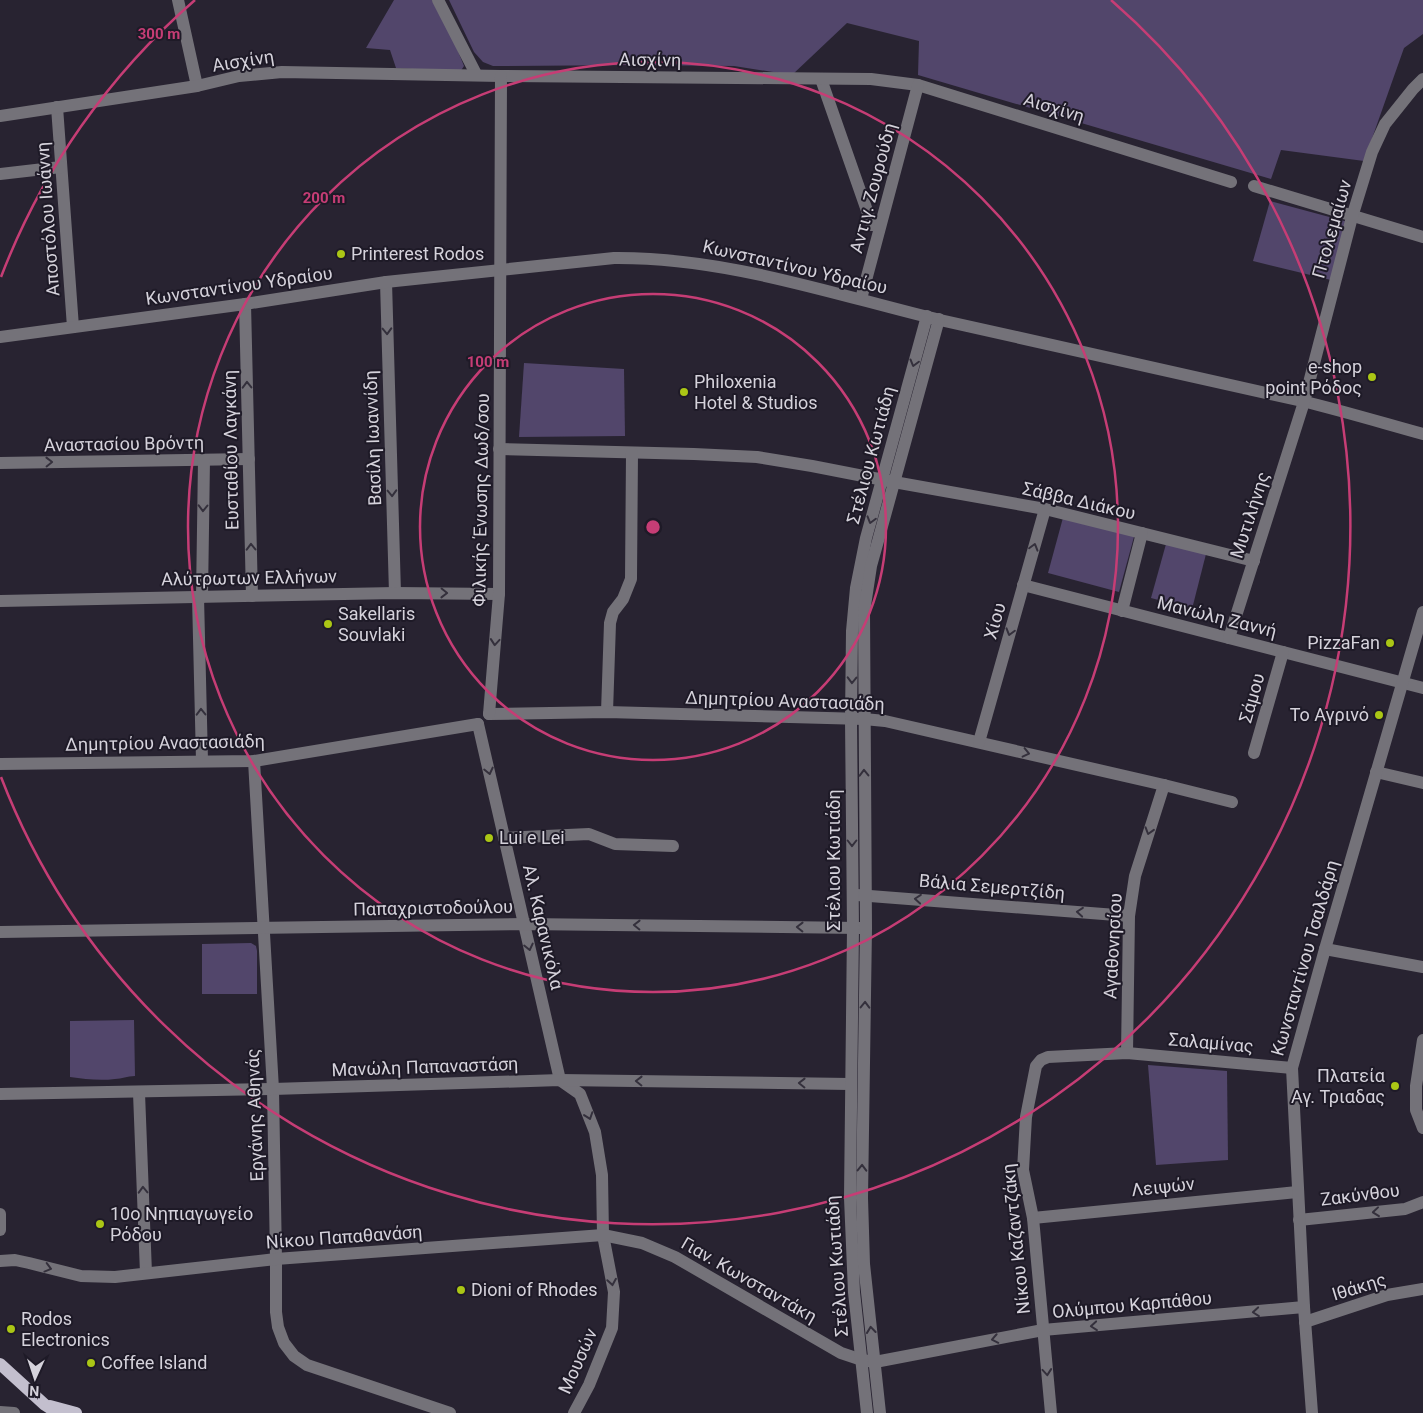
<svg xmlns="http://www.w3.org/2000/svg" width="1423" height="1413" font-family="Roboto,sans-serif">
	<rect width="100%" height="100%" fill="#282331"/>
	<!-- green -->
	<g fill="#52466b">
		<polygon points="394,0 432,0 455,44 464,66 460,72 396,68 390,50 366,48"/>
		<polygon points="449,0 1423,0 1423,34 1404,48 1364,161 1281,150 1271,179 918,75 919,41 847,23 792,75 734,66 637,65 493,66 483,62 474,52"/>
		<polygon points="1270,201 1348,222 1331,280 1253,261"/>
		<polygon points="524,363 624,369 625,436 519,437"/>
		<polygon points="1064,514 1135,533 1119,592 1048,573"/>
		<polygon points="1166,544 1206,554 1192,609 1151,598"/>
		<polygon points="251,943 256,946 257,951 257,994 202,994 202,944"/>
		<path d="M134,1020L135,1076C127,1076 122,1079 115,1079C99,1081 85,1079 70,1077V1021Z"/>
		<polygon points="1148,1065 1227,1071 1228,1160 1156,1165"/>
	</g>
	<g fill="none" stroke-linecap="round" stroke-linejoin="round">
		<!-- minor -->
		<g stroke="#747279" stroke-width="12">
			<polyline points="178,0 197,86"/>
			<polyline points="438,0 476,74"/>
			<polyline points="821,79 872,225"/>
			<polyline points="57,107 73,327"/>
			<polyline points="0,116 197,86 239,76 282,72 501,76 871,79 918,85 1231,182"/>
			<polyline points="0,174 61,167"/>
			<polyline points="1254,186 1423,237"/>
			<polyline points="386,282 395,593"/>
			<polyline points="861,299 918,85"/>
			<polyline points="245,304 252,596"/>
			<path d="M0,337L245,304L386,282L614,258C726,257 832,294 940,320C1061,348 1182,373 1302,401C1343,411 1383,423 1423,434"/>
			<polyline points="499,449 694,454 757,457 812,466 894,482 1045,509 1254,561"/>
			<polyline points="0,463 249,459"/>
			<polyline points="1023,585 1423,688"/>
			<polyline points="198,597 202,761"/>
			<polyline points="202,597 204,460"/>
			<polyline points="0,601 395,593 499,594"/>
			<polyline points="1122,611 1142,533"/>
			<polyline points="1229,638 1304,402 1352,217 1372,152 1385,124 1413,89 1423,79"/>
			<polyline points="607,712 610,623 613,612 623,599 631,579 632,453"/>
			<polyline points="489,714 607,712 864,719 885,721 1164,785 1232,802"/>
			<polyline points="489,714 499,594 501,76"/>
			<polyline points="478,724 560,1080"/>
			<polyline points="979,742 1045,509"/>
			<polyline points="1254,753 1283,652"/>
			<polyline points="254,761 273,1089 276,1259 276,1312 278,1327 284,1343 294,1356 307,1365 450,1413"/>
			<polyline points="0,764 254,761 478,724"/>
			<polyline points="1376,772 1423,783"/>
			<polyline points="504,838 589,834 615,844 673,846"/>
			<polyline points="857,895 1129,916"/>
			<polyline points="0,932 524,924 860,928"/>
			<polyline points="1325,949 1423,967"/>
			<polyline points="1423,1040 1416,1086 1416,1110 1423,1128"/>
			<polyline points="1127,1053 1129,916 1135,876 1164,785"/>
			<polyline points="560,1080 580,1094 595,1132 602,1175 603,1235 614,1292 612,1328 589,1385 574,1413"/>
			<polyline points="139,1093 146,1273"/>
			<polyline points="0,1094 273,1089 560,1080 850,1084"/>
			<polyline points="0,1214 0,1230"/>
			<polyline points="1033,1218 1297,1192"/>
			<polyline points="1299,1220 1405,1209 1423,1202"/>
			<polyline points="0,1261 15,1260 29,1263 81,1276 115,1277 276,1259 603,1235 642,1243 675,1257 841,1353 862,1360 875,1362 1043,1330 1304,1307"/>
			<polyline points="1305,1322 1387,1295 1423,1289"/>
			<polyline points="0,1412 14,1413"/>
			<polyline points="867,1413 854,1292 850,1198 853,928 851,719 852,631 856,588 866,538 927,316"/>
			<polyline points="880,1413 864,1264 862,1198 866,928 864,612 871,566 878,541 939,319"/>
			<polyline points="1051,1413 1033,1218 1023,1170 1026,1117 1036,1066 1041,1060 1048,1057 1127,1053 1292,1068"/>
			<polyline points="1312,1413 1304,1307 1292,1068 1325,949 1423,612"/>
		</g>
		<!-- major -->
		<g stroke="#c3bfce" stroke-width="12">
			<polyline points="0,1364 45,1405 58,1413"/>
			<polyline points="50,1406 76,1413"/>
		</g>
	</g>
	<!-- one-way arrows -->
	<defs><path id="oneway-chevron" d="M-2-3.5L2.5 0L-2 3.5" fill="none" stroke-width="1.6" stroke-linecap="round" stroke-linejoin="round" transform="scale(1.25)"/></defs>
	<g stroke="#34303c">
		<use href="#oneway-chevron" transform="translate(387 331) rotate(88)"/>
		<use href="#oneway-chevron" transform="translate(914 363) rotate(105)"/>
		<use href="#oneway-chevron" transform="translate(247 385) rotate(-91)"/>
		<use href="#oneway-chevron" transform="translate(49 462) rotate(-1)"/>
		<use href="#oneway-chevron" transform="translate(392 493) rotate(88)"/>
		<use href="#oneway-chevron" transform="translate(203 508) rotate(91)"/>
		<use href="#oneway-chevron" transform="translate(871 520) rotate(106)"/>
		<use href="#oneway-chevron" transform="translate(251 547) rotate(-91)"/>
		<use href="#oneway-chevron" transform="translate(1034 547) rotate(-74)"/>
		<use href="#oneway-chevron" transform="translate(444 593) rotate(1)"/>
		<use href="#oneway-chevron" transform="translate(1010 632) rotate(106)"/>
		<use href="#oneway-chevron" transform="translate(495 642) rotate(95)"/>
		<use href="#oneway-chevron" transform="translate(852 680) rotate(91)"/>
		<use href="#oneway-chevron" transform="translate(201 712) rotate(-91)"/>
		<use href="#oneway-chevron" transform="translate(1026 753) rotate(13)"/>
		<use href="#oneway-chevron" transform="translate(489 771) rotate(77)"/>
		<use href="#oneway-chevron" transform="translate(864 773) rotate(-91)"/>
		<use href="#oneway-chevron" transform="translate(1149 831) rotate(107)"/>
		<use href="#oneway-chevron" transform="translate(852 843) rotate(90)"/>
		<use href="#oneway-chevron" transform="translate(918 899) rotate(-175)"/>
		<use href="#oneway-chevron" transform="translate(1080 912) rotate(-175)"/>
		<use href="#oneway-chevron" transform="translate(637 925) rotate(-179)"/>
		<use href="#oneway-chevron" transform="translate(800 927) rotate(-179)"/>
		<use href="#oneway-chevron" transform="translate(529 947) rotate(77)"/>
		<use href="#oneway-chevron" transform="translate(865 1005) rotate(-89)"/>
		<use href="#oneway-chevron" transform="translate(639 1081) rotate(-179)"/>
		<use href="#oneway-chevron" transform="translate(802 1083) rotate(-179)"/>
		<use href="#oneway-chevron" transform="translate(589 1116) rotate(71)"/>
		<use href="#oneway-chevron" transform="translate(862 1168) rotate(-89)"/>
		<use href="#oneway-chevron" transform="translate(143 1190) rotate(-92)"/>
		<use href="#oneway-chevron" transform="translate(1376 1212) rotate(174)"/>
		<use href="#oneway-chevron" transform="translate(48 1268) rotate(15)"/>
		<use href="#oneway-chevron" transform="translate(612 1282) rotate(81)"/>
		<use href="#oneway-chevron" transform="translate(1256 1312) rotate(175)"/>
		<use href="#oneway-chevron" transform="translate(1094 1326) rotate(175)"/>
		<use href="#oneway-chevron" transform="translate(871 1330) rotate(-96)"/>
		<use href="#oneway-chevron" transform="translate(995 1339) rotate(169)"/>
		<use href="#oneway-chevron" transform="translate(1047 1372) rotate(85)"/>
	</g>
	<!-- distance rings -->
	<g fill="none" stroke="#c63d75" stroke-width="2.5">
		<circle cx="653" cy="527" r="233"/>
		<circle cx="653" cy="527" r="465"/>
		<path d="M1 277A698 698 0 0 1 195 0M1111 0A698 698 0 1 1 1 777"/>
	</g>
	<!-- markers -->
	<g fill="#abc615" stroke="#1e1a27" stroke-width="2">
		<circle cx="341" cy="254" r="5"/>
		<circle cx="1372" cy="377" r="5"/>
		<circle cx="684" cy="392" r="5"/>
		<circle cx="328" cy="624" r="5"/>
		<circle cx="1390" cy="643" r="5"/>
		<circle cx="1379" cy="715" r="5"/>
		<circle cx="489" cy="838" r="5"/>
		<circle cx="1395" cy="1086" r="5"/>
		<circle cx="100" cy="1224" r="5"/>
		<circle cx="461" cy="1290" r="5"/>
		<circle cx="11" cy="1329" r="5"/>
		<circle cx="91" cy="1363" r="5"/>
	</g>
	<g text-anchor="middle" stroke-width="4" stroke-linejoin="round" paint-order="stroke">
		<!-- street labels -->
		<g font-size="18" fill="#d5d2db" stroke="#1e1a27">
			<text transform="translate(650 60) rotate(1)" y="6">Αισχίνη</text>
			<text transform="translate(243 61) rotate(-9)" y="6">Αισχίνη</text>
			<text transform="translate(1054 108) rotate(17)" y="6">Αισχίνη</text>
			<text transform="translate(873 188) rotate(-75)" y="6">Αντιγ. Ζουρούδη</text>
			<text transform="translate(48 219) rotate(-94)" y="6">Αποστόλου Ιωάννη</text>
			<text transform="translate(1332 229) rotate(-74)" y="6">Πτολεμαίων</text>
			<text transform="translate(795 267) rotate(13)" y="6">Κωνσταντίνου Υδραίου</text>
			<text transform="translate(239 286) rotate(-8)" y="6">Κωνσταντίνου Υδραίου</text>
			<text transform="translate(373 438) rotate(-92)" y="6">Βασίλη Ιωαννίδη</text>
			<text transform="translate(124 444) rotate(-1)" y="6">Αναστασίου Βρόντη</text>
			<text transform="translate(231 450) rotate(-91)" y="6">Ευσταθίου Λαγκάνη</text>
			<text transform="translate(871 455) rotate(-75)" y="6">Στέλιου Κωτιάδη</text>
			<text transform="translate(481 500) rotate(-89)" y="6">Φιλικής Ένωσης Δωδ/σου</text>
			<text transform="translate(1079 501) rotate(13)" y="6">Σάββα Διάκου</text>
			<text transform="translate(1250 515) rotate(-72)" y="6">Μυτιλήνης</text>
			<text transform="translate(249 578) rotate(-1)" y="6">Αλύτρωτων Ελλήνων</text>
			<text transform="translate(1217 617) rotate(14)" y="6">Μανώλη Ζαννή</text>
			<text transform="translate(995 621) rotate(-74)" y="6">Χίου</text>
			<text transform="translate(1252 698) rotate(-74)" y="6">Σάμου</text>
			<text transform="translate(785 701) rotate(2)" y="6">Δημητρίου Αναστασιάδη</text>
			<text transform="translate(165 743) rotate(-1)" y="6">Δημητρίου Αναστασιάδη</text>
			<text transform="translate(834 860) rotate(-90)" y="6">Στέλιου Κωτιάδη</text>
			<text transform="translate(992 887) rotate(5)" y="6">Βάλια Σεμερτζίδη</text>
			<text transform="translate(433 908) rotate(-1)" y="6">Παπαχριστοδούλου</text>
			<text transform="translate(543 927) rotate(77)" y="6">Αλ. Καρανικόλα</text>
			<text transform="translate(1113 946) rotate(-87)" y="6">Αγαθονησίου</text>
			<text transform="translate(1305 958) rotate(-74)" y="6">Κωνσταντίνου Τσαλδάρη</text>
			<text transform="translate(1211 1043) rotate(5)" y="6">Σαλαμίνας</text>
			<text transform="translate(425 1067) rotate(-2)" y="6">Μανώλη Παπαναστάση</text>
			<text transform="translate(255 1115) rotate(-92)" y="6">Εργάνης Αθηνάς</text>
			<text transform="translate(1163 1187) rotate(-6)" y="6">Λειψών</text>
			<text transform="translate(1360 1195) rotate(-7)" y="6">Ζακύνθου</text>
			<text transform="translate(344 1237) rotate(-4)" y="6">Νίκου Παπαθανάση</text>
			<text transform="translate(1016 1239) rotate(-96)" y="6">Νίκου Καζαντζάκη</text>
			<text transform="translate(837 1266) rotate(-94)" y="6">Στέλιου Κωτιάδη</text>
			<text transform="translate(749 1280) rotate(30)" y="6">Γιαν. Κωνσταντάκη</text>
			<text transform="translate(1359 1287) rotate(-17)" y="6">Ιθάκης</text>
			<text transform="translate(1132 1305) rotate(-5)" y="6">Ολύμπου Καρπάθου</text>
			<text transform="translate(578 1361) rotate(-66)" y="6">Μουσών</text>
		</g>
		<!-- poi labels -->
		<g font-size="18" fill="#d5d2db" stroke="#1e1a27" text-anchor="start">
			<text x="351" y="260">Printerest Rodos</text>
			<text x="1362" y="373" text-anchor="end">e-shop<tspan x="1362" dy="21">point Ρόδος</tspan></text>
			<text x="694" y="388">Philoxenia<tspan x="694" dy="21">Hotel &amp; Studios</tspan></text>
			<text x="338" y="620">Sakellaris<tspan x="338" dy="21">Souvlaki</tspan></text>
			<text x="1380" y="649" text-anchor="end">PizzaFan</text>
			<text x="1369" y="721" text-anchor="end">Το Αγρινό</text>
			<text x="499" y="844">Lui e Lei</text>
			<text x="1385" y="1082" text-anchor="end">Πλατεία<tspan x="1385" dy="21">Αγ. Τριαδας</tspan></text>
			<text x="110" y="1220">10ο Νηπιαγωγείο<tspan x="110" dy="21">Ρόδου</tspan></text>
			<text x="471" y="1296">Dioni of Rhodes</text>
			<text x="21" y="1325">Rodos<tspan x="21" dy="21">Electronics</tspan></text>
			<text x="101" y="1369">Coffee Island</text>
		</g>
	</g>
	<circle cx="653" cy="527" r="8" fill="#c63d75" stroke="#1e1a27" stroke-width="2.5"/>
	<g font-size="15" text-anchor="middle" font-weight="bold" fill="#c63d75" stroke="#1e1a27" stroke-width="4" stroke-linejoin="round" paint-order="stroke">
		<text x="159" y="39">300 m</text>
		<text x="324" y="203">200 m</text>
		<text x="488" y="367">100 m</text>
	</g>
	<!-- north arrow -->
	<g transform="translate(35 1378) rotate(183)" stroke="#1e1a27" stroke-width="4" paint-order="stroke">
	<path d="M0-4L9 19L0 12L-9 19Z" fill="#d5d2db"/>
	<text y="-8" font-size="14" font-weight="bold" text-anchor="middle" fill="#d5d2db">N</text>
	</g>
</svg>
